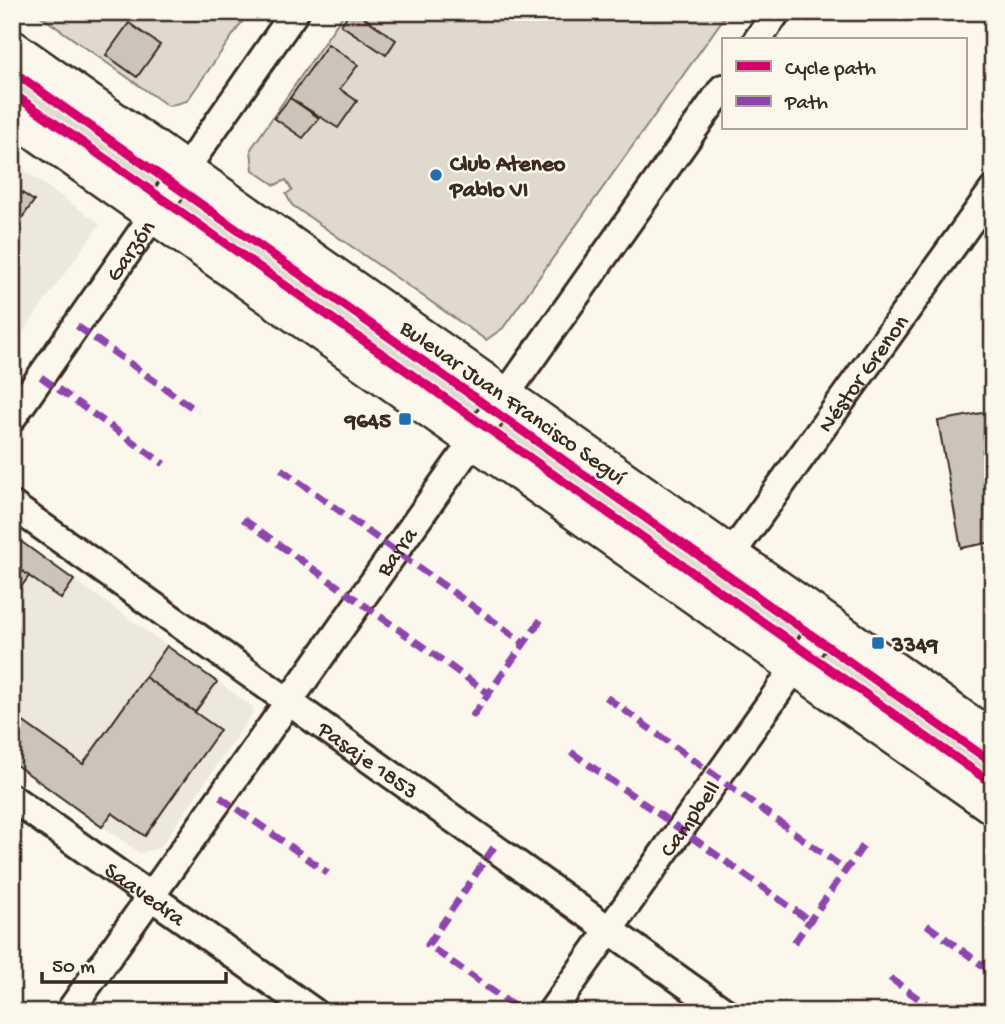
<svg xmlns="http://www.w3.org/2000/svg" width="1005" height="1024" font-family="'Gochi Hand',sans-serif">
	<rect width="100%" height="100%" fill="#fbf7ec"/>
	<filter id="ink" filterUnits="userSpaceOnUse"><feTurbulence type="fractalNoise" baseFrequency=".0143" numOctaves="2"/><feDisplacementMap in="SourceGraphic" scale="14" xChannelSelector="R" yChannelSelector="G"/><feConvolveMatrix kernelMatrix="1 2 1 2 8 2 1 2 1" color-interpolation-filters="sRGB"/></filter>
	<g filter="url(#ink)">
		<!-- built -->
		<g fill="#ede8dd">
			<polygon points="12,162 100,224 12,347"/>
			<polygon points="12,535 253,707 252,714 160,848 140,853 12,762"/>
		</g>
		<!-- grass -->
		<g fill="#dfd9ce" stroke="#8d8276" stroke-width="2">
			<polygon points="35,12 249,12 187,101 168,106"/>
			<polygon points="345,12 728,12 503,328 486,340 292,205 286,194 292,190 286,180 275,185 253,170 251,149"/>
			<polygon points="12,49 993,741 993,805 12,114"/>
		</g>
		<!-- building -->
		<g fill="#ccc4b9" stroke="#3b2a1e" stroke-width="2">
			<polygon points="350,12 356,12 396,40 386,55 341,25"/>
			<polygon points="129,23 160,45 137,77 106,55"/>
			<polygon points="328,44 358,65 340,89 357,101 338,128 290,98"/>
			<polygon points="290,98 319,118 303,138 274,118"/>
			<polygon points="12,186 34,201 12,232"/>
			<polygon points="993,411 993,449 983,450 989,488 993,487 993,542 961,548 938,421"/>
			<polygon points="12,535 74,580 61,599 12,564"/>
			<polygon points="12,564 29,576 12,600"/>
			<polygon points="167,646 217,682 195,712 145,677"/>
			<polygon points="145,677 220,730 145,836 112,813 102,827 12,762 12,714 83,764"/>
		</g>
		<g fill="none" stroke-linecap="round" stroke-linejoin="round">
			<defs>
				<g id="minor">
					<polyline points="757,40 777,12"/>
					<path id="s1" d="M12,418L295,12"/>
					<path id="s2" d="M12,505L725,1012"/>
					<path id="s3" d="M730,556L993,190"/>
					<path id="s4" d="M12,798L314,1012"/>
					<path id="s5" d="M69,1012L723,88"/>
					<path id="s6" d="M551,1012L826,624"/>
				</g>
				<g id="secondary">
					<polyline points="12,49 993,741"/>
					<polyline points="12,114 993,805"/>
				</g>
			</defs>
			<!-- minor casing -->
			<use href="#minor" stroke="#3b2a1e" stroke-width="32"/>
			<!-- secondary casing -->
			<use href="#secondary" stroke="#3b2a1e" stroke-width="42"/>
			<!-- minor -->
			<use href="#minor" stroke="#fbf7ec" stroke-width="26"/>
			<!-- secondary -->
			<use href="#secondary" stroke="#fbf7ec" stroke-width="37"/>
			<!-- quiet -->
			<g stroke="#8e44ad" stroke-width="7" stroke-dasharray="14 7" stroke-linecap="butt">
				<polyline points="77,326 197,411"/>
				<polyline points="41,377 164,464"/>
				<polyline points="281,469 524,643"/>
				<polyline points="243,519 488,693"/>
				<polyline points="606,697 846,870"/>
				<polyline points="472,717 542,618"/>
				<polyline points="571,752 810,921"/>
				<polyline points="220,797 328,873"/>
				<polyline points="494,847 428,945 522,1012"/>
				<polyline points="927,925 993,973"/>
				<polyline points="794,943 863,846"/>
				<polyline points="890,978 937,1012"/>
			</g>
			<defs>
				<g id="cycleway">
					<polyline points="12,71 993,763"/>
					<polyline points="12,93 993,784"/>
				</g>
			</defs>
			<!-- cycleway casing -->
			<use href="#cycleway" stroke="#fbf7ec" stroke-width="13"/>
			<!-- cycleway -->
			<use href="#cycleway" stroke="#d6006c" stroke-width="9"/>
		</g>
	</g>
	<!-- markers -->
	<g fill="#1f6fb2" stroke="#fbf7ec" stroke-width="2.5">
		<circle cx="436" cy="175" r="7"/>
		<rect x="398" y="412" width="14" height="14" rx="3.5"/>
		<rect x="871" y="636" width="14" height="14" rx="3.5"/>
	</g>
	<g text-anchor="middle" stroke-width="5" stroke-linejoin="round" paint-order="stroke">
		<!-- poi labels -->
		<g font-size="23" font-weight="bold" fill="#3b2a1e" stroke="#fbf7ec" text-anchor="start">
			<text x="450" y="170">Club Ateneo<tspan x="450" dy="26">Pablo VI</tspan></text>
			<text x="391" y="427" text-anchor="end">9645</text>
			<text x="892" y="651">3349</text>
		</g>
		<!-- street labels -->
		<g font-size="23" fill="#3b2a1e" stroke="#fbf7ec">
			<text dy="8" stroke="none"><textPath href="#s1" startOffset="205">Garzón</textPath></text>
			<text dy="8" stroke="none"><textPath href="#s3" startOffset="226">Néstor Grenon</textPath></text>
			<text transform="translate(514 401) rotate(35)" y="8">Bulevar Juan Francisco Seguí</text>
			<text dy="8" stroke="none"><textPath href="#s5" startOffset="565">Barra</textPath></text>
			<text dy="8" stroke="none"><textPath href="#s2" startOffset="438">Pasaje 1853</textPath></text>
			<text dy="8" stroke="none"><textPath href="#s6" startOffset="238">Campbell</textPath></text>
			<text dy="8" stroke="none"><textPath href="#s4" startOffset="164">Saavedra</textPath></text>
		</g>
	</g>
	<!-- margin -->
	<rect width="1005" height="1024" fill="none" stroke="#fbf7ec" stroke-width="42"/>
	<rect x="21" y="21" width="963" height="982" fill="none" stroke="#3b2a1e" stroke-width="2.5" filter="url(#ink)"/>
	<!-- legend -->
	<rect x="722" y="38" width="245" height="91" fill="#fbf7ec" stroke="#aea59a" stroke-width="2"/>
	<rect x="736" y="61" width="35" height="10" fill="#d6006c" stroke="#aea59a" stroke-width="2"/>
	<text x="785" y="74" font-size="21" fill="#3b2a1e">Cycle path</text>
	<rect x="736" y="96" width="35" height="10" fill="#8e44ad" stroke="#aea59a" stroke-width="2"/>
	<text x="785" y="108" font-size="21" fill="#3b2a1e">Path</text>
	<!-- scale -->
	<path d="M42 972v10h184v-10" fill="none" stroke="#3b2a1e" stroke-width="3.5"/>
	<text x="52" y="972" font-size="21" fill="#3b2a1e" stroke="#fbf7ec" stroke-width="5" paint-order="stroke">50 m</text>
</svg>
